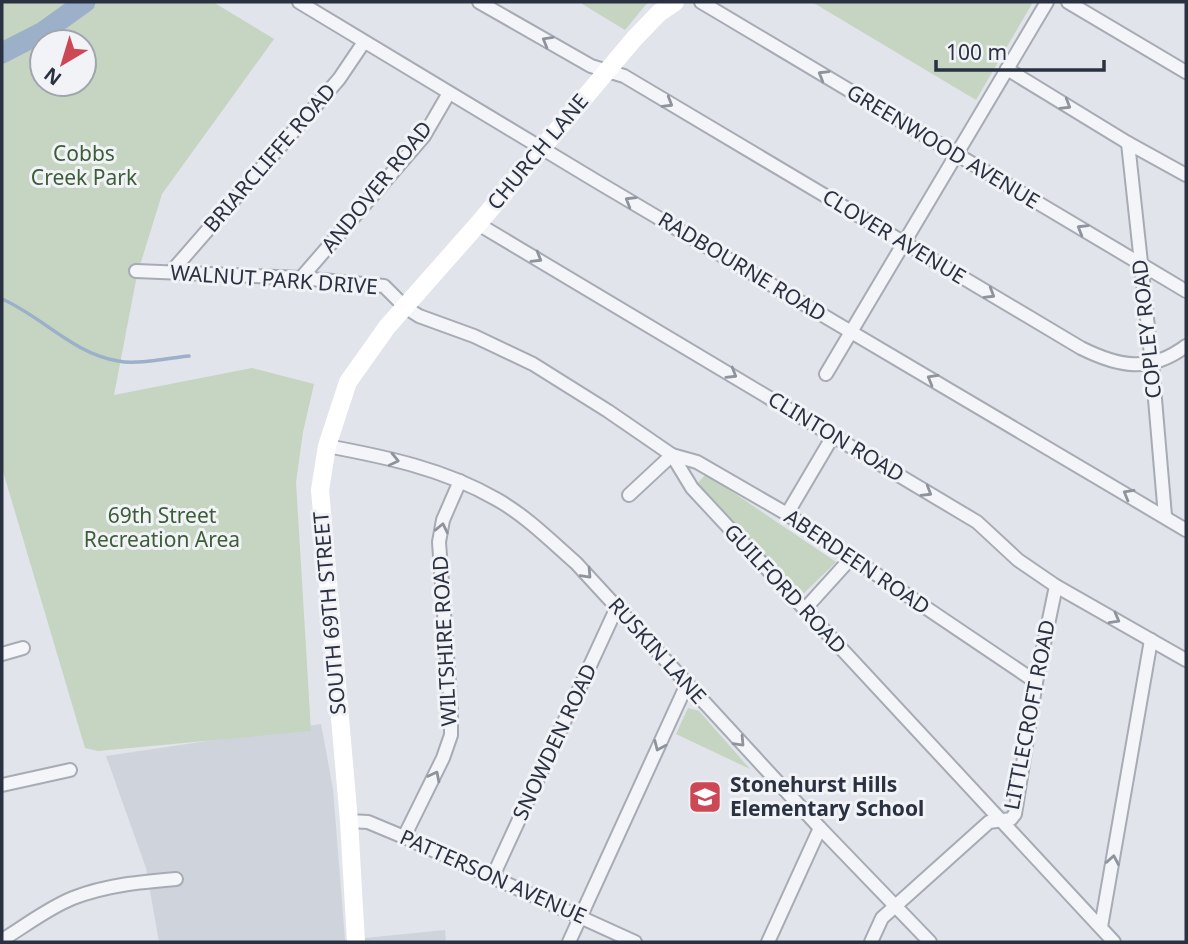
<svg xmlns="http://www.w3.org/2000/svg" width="1188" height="944" font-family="'Noto Sans',sans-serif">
	<rect width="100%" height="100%" fill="#e1e4ea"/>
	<!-- built -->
	<polygon fill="#cfd3dc" points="321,724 333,789 345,940 445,930 446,942 159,942 146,868 106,756"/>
	<!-- green -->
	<g fill="#c6d4c2" fill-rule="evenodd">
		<path d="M2,2H213L274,39L162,194L137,275L114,395L252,368L314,384L303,432L296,482L311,731L98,751L85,748L2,468ZM42,42H84V84H42Z"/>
		<polygon points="579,2 648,2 625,30"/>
		<polygon points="812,2 1033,2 976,100"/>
		<polygon points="706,474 836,562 801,596 696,485"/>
		<polygon points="688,708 699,711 750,769 676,734"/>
	</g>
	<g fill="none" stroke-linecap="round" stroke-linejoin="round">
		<!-- stream -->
		<path stroke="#9db0c9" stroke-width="3.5" d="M2,299C43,317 72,353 118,361C137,365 169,358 189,356"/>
		<!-- river -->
		<polyline stroke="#9db0c9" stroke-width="21" points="2,53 43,32 85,2"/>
		<defs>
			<g id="minor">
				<polyline points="299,2 596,181 1186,530"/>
				<path d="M479,2L591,66L624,76L1081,348C1119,367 1150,373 1186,346"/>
				<polyline points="701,2 1186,291"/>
				<polyline points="1068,2 1186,72"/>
				<polyline points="1007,69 1128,143 1186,175"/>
				<polyline points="1128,143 1152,364 1165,516"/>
				<polyline points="478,224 977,522 1018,560 1056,586 1186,660"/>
				<polyline points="136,271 301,278 384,286 405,307 419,316 474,336 533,364 608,411 672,455 692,488 1114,942"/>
				<polyline points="172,271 339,79 364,42"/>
				<polyline points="301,278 424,136 449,93"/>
				<polyline points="826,374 1047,2"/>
				<path d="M327,446C386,457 444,469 496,499C525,515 551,541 576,563L820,828L930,942"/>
				<polyline points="629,495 672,455 697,462 787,514 1036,682"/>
				<polyline points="787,514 833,436"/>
				<polyline points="804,610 852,557"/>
				<polyline points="2,654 23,648"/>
				<polyline points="2,785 70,770"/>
				<polyline points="349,821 368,822 404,837 635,942"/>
				<polyline points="404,837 443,758 451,735 451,712 439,542 443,520 460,481"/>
				<polyline points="493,876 617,607"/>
				<polyline points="1101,927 1151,640"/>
				<path d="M2,940C25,926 48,908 73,898C106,885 141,882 176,879"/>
				<polyline points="569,942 687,684"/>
				<polyline points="768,942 820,828"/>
				<polyline points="871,942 882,918 989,822 1011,819 1015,814 1036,682 1056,586"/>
			</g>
		</defs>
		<!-- minor casing -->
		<use href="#minor" stroke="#a6abb4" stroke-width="16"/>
		<!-- minor -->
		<use href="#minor" stroke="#f4f5f8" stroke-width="12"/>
		<!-- secondary -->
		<polyline stroke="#fff" stroke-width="18" points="356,942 349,821 320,490 327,446 348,382 387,327 478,224 634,39 659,13 675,2"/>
	</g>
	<!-- one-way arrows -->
	<defs><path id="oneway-chevron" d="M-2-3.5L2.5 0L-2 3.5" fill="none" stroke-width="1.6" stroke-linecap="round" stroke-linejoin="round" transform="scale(1.75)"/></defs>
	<g stroke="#8f939c">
		<use href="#oneway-chevron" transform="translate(547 41) rotate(-150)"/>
		<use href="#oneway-chevron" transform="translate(823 75) rotate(-149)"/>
		<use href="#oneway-chevron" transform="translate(668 103) rotate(31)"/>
		<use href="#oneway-chevron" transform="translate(1066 105) rotate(31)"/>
		<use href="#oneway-chevron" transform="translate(630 201) rotate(-149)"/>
		<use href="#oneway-chevron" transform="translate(1082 229) rotate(-149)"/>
		<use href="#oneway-chevron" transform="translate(537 258) rotate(31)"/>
		<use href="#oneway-chevron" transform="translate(990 294) rotate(31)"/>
		<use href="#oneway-chevron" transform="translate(732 374) rotate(31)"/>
		<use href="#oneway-chevron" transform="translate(932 379) rotate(-150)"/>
		<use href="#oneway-chevron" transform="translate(394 460) rotate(13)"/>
		<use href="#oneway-chevron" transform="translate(927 492) rotate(31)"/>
		<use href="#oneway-chevron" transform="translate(1128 494) rotate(-150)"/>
		<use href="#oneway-chevron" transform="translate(442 528) rotate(-78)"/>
		<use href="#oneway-chevron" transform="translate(587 574) rotate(47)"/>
		<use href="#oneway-chevron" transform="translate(1115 619) rotate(29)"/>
		<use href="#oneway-chevron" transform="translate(740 742) rotate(47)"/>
		<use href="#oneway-chevron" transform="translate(659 746) rotate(114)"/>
		<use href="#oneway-chevron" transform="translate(435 776) rotate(-63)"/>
		<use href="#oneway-chevron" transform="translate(1113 860) rotate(-80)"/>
	</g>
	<!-- icons -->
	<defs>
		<symbol id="school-square" viewBox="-11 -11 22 22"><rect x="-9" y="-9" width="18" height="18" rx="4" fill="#cd4855" stroke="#f1f3f7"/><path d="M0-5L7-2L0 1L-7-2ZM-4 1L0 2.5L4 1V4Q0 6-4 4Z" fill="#fff"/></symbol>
	</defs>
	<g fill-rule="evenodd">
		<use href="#school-square" x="686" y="778" width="38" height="38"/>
	</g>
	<g text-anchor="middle" stroke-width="6" stroke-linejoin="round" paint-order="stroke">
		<!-- street labels -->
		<g font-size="21" fill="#2a3141" stroke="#f1f3f7">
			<text transform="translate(943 147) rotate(31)" y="7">GREENWOOD AVENUE</text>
			<text transform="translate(538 152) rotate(-50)" y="7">CHURCH LANE</text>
			<text transform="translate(270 158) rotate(-49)" y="7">BRIARCLIFFE ROAD</text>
			<text transform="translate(377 187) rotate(-51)" y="7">ANDOVER ROAD</text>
			<text transform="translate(894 237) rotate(31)" y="7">CLOVER AVENUE</text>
			<text transform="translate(742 267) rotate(31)" y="7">RADBOURNE ROAD</text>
			<text transform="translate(274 280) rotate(4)" y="7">WALNUT PARK DRIVE</text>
			<text transform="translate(1147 329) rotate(-96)" y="7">COPLEY ROAD</text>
			<text transform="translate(836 437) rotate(31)" y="7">CLINTON ROAD</text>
			<text transform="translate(857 562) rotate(34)" y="7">ABERDEEN ROAD</text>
			<text transform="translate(785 589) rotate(47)" y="7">GUILFORD ROAD</text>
			<text transform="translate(330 613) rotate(-95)" y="7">SOUTH 69TH STREET</text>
			<text transform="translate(445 641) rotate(-93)" y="7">WILTSHIRE ROAD</text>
			<text transform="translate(657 651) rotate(48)" y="7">RUSKIN LANE</text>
			<text transform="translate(1030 715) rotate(-79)" y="7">LITTLECROFT ROAD</text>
			<text transform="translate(555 742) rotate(-65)" y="7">SNOWDEN ROAD</text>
			<text transform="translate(493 877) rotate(24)" y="7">PATTERSON AVENUE</text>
		</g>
		<!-- park labels -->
		<g font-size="21" fill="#3c5d37" stroke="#f1f3f7">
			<text x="84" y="161">Cobbs<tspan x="84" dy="24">Creek Park</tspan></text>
			<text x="162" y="523">69th Street<tspan x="162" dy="24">Recreation Area</tspan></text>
		</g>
		<!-- poi labels -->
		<g font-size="21" font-weight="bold" fill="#2a3141" stroke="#f1f3f7" text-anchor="start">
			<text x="730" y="792">Stonehurst Hills<tspan x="730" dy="24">Elementary School</tspan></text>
		</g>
	</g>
	<!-- border -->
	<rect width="1188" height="944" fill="none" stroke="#2a3141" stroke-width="7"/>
	<!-- north arrow -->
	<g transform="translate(63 63) rotate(218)"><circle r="33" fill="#f1f3f7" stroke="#a1a5ae" stroke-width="2"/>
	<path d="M0-5L12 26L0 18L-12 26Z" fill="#cd4855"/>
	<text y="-10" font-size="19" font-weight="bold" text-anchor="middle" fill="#2a3141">N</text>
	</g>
	<!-- scale -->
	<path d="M936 60v10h168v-10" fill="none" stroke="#2a3141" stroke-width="3.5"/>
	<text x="946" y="60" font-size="21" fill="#2a3141" stroke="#f1f3f7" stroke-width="5" paint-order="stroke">100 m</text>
</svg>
